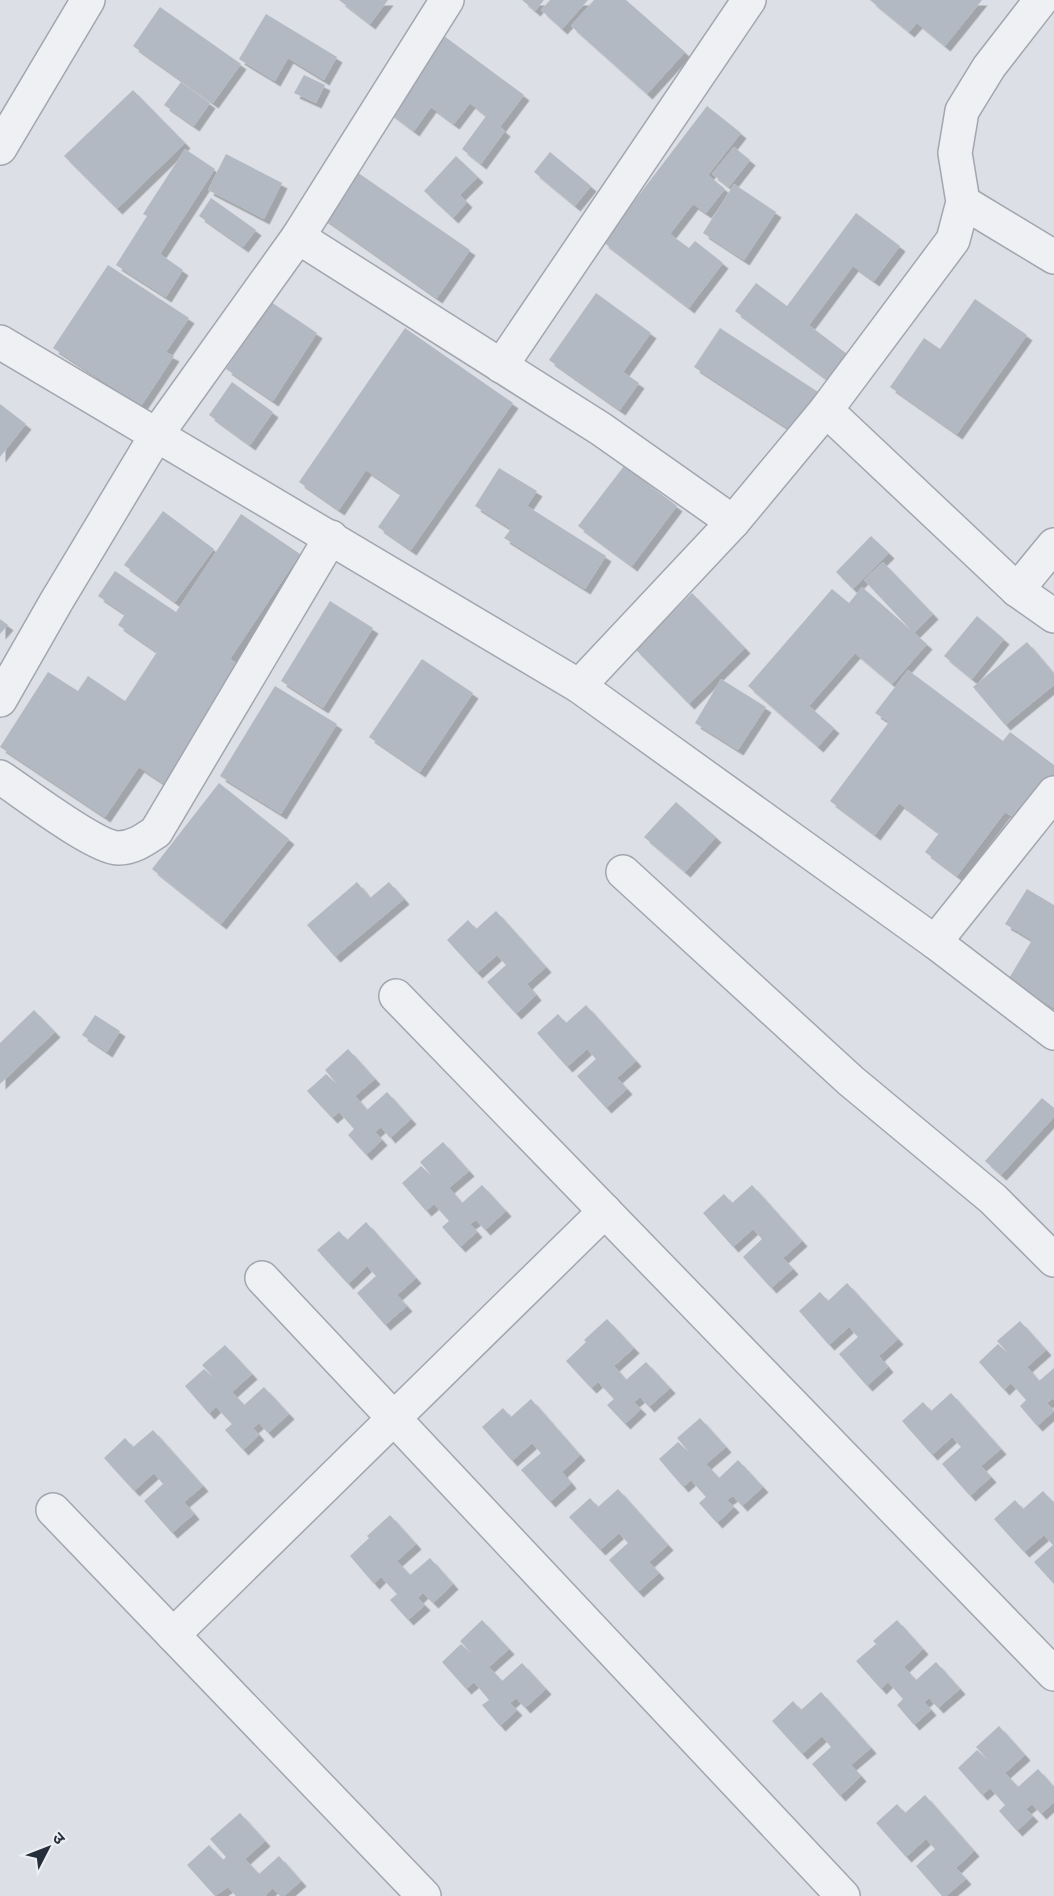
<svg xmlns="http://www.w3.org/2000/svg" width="1054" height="1896" font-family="'Titillium Web','Noto Sans Devanagari',sans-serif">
	<defs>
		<filter id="shadow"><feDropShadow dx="5.5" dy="5.5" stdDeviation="0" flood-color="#0004"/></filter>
	</defs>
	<rect width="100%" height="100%" fill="#dcdfe5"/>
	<!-- building -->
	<g fill="#b3b9c2" filter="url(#shadow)">
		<polygon points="339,0 388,0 370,24"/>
		<polygon points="522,0 544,0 535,11"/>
		<polygon points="550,0 588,0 562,29 541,10"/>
		<polygon points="594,0 626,0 685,52 647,94 571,26"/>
		<polygon points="870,0 982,0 945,46 917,23 909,32"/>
		<polygon points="160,7 241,64 213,103 133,46"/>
		<polygon points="266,14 337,57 324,80 288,58 275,81 239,59"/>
		<polygon points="440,33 524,95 500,127 505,131 481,164 462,149 486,116 470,103 454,124 431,107 414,131 385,109"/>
		<polygon points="304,75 325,85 316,103 294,93"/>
		<polygon points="181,82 210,103 194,126 164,105"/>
		<polygon points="133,90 185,143 117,209 64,156"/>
		<polygon points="707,106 741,133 708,175 725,189 706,213 693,204 670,234 689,248 695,241 723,263 689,308 603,242"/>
		<polygon points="734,147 750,160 729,187 712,174"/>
		<polygon points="185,149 215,169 160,254 183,270 166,297 116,265 147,216 143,214"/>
		<polygon points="550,152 591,186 575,206 534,172"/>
		<polygon points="226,154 282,183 264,219 208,190"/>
		<polygon points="456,156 478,177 460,195 467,202 453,218 424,191"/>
		<polygon points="354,170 470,250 437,298 322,217"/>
		<polygon points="734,184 776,212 744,260 703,233"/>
		<polygon points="211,198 256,230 243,247 199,216"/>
		<polygon points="856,213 900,246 874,281 853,266 809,325 847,354 828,380 735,311 756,283 787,306"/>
		<polygon points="108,265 189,318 166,352 174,356 141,406 53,348"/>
		<polygon points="596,293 651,333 623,372 639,383 620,410 549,360"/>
		<polygon points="975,299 1027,335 957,434 890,387 924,338 940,349"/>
		<polygon points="271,302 317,333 273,401 226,369"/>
		<polygon points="405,328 513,403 411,550 378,527 401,494 366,470 339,510 299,482"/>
		<polygon points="720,328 818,392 792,431 694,367"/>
		<polygon points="232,382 273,412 250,445 209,415"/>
		<polygon points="0,404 26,424 0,457"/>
		<polygon points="624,466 677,506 632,566 578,526"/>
		<polygon points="499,468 537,491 527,506 606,556 585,589 504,538 511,529 475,506"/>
		<polygon points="163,511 214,549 175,602 124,565"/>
		<polygon points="241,514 300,554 230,659 244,668 166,785 139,767 105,817 0,747 48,672 78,691 88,676 125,701 157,652 118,625 125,614 98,596 115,571 176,612"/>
		<polygon points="871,536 889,553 853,589 836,572"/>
		<polygon points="883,562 933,614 914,633 927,644 892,684 855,653 809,706 834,728 818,747 748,686 832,589 849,603 862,587 912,631 864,580"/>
		<polygon points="692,593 745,648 689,704 635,649"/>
		<polygon points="330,601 373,628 323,708 281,681"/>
		<polygon points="977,616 1004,639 972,679 944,656"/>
		<polygon points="0,619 8,625 0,634"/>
		<polygon points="1027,642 1054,674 1054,685 1005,725 973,687"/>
		<polygon points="422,659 473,693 420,772 369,737"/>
		<polygon points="908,670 1003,741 1010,732 1054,765 1054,773 1019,821 1005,812 957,876 925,852 939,833 899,803 875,835 830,801 889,722 875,713"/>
		<polygon points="721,679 766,707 738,750 695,723"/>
		<polygon points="275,686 337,724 281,814 220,776"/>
		<polygon points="219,783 289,839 221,924 152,869"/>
		<polygon points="676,802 716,837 685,872 644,837"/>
		<polygon points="357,882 370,898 389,882 404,899 335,957 307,925"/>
		<polygon points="1027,889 1054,905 1054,1008 1008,980 1032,940 1005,924"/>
		<polygon points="496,911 546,967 527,984 536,995 516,1014 487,982 506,965 497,955 477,973 447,940 468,920 476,929"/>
		<polygon points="586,1005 636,1061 617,1078 627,1089 606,1108 577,1076 596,1059 587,1049 567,1067 537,1033 558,1014 566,1023"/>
		<polygon points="34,1010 55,1032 0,1084 0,1043"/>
		<polygon points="95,1015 120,1031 107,1052 82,1035"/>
		<polygon points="348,1049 375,1079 355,1096 367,1110 387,1092 411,1119 390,1138 381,1127 375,1132 382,1140 366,1155 348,1135 354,1129 339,1112 332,1118 307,1091 326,1074 337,1084 325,1070"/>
		<polygon points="1042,1098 1054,1108 1054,1117 1001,1175 985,1161"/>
		<polygon points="443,1142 469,1171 449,1188 462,1203 482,1185 506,1211 485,1230 476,1220 470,1224 477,1232 460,1247 442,1227 449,1221 434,1204 426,1211 402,1183 421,1166 432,1176 420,1162"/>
		<polygon points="752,1185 802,1241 783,1258 793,1269 771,1288 743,1257 762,1239 753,1229 733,1247 703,1213 724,1194 732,1203"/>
		<polygon points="366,1222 416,1278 397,1295 407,1306 385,1325 357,1293 376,1276 367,1266 348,1284 317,1250 339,1231 347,1240"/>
		<polygon points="847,1283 898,1339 879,1356 888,1367 867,1386 839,1354 858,1337 849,1327 829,1345 799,1311 820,1292 828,1301"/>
		<polygon points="607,1319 634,1348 614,1366 626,1380 646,1362 670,1388 649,1407 640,1397 634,1402 641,1409 625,1424 607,1405 614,1399 598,1382 591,1388 566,1361 586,1342 584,1340"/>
		<polygon points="1020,1321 1046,1350 1027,1367 1039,1381 1054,1368 1054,1400 1053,1398 1047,1403 1054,1411 1037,1426 1020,1406 1026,1400 1011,1383 1004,1390 979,1362 998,1344 1010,1355 997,1341"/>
		<polygon points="225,1345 252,1374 232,1392 244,1405 264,1387 289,1414 268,1433 259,1423 253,1428 259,1435 243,1450 225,1430 232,1424 216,1407 209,1414 185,1386 204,1369 215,1379 202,1365"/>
		<polygon points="951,1393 1001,1449 981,1466 991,1477 970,1496 942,1464 961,1447 952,1437 932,1455 902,1421 923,1402 931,1411"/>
		<polygon points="531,1399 580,1455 562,1472 571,1483 550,1502 521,1470 541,1453 532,1443 512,1461 482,1427 503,1408 511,1417"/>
		<polygon points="700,1418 726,1447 706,1464 719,1478 738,1460 763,1487 742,1506 733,1496 727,1500 734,1507 717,1523 699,1503 706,1497 691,1480 683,1487 659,1459 678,1442 689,1452 677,1438"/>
		<polygon points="153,1430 203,1486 184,1502 194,1514 172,1533 144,1501 163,1484 154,1473 134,1491 104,1458 125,1438 133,1447"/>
		<polygon points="618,1489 668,1545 649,1562 659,1573 638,1592 609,1560 628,1543 619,1533 600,1550 569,1517 590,1498 598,1507"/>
		<polygon points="1043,1491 1054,1503 1054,1584 1034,1562 1053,1545 1044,1535 1024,1552 994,1519 1015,1500 1023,1509"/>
		<polygon points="390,1515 416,1544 397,1561 410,1575 430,1558 453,1584 433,1603 423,1593 418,1598 425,1605 408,1620 390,1600 397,1594 381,1577 374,1584 350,1556 369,1538 367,1536"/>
		<polygon points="482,1620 509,1649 489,1667 502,1681 522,1663 546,1689 525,1708 516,1698 510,1703 517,1710 500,1726 482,1705 489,1700 474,1682 466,1689 442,1662 461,1644 472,1654 460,1641"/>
		<polygon points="897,1620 923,1649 904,1667 916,1680 936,1662 960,1689 938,1708 929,1698 924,1702 931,1710 914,1725 897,1705 903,1699 888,1682 881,1689 856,1661 876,1644 887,1654 873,1641"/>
		<polygon points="821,1692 871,1748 851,1765 861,1776 840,1796 812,1764 831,1747 822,1736 802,1754 772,1721 793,1701 801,1710"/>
		<polygon points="999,1726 1025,1755 1005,1773 1018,1787 1038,1769 1054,1787 1054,1802 1041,1814 1032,1804 1026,1809 1033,1816 1017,1831 999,1811 1005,1805 990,1788 982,1795 958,1768 977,1750 988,1760 976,1747"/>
		<polygon points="925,1795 974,1851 956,1868 966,1879 946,1896 942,1896 916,1866 935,1849 926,1839 906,1857 876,1823 897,1804 905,1813"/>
		<polygon points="240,1813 265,1841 245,1859 259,1874 279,1856 301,1881 284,1896 280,1896 273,1888 265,1895 267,1896 236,1896 228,1887 215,1896 187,1865 209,1845 223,1860 226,1857 210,1839"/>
	</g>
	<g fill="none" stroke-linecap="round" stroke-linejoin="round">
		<defs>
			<g id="minor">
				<polyline points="0,148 88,0"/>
				<polyline points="963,202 1054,257"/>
				<polyline points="298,237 601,429 733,522"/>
				<polyline points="0,342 579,686 935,942 1054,1033"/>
				<polyline points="501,366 749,0"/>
				<polyline points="826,410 1017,590 1054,616"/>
				<polyline points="1017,590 1054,545"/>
				<polyline points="579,686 733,522 826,410 953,240 963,202 955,153 962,111 989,67 1041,0"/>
				<polyline points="0,700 56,602 157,434 298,237 447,0"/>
				<path d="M0,777C23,792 94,847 118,848C133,848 144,840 156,832L331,537"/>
				<polyline points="623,872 851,1081 993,1199 1054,1260"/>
				<polyline points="935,942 1054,793"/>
				<polyline points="396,996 1054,1674"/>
				<polyline points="262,1278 843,1896"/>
				<polyline points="53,1510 424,1896"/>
				<polyline points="173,1635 605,1211"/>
			</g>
		</defs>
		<!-- minor casing -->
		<use href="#minor" stroke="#a2a6af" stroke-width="36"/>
		<!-- minor -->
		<use href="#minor" stroke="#eef0f4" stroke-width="33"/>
	</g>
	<!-- north arrow -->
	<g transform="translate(48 1848) rotate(48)" stroke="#ebeef3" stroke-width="4.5" paint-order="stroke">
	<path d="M0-4.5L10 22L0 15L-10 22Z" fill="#262d3b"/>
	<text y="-9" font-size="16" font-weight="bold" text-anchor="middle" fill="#262d3b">उ</text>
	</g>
</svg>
